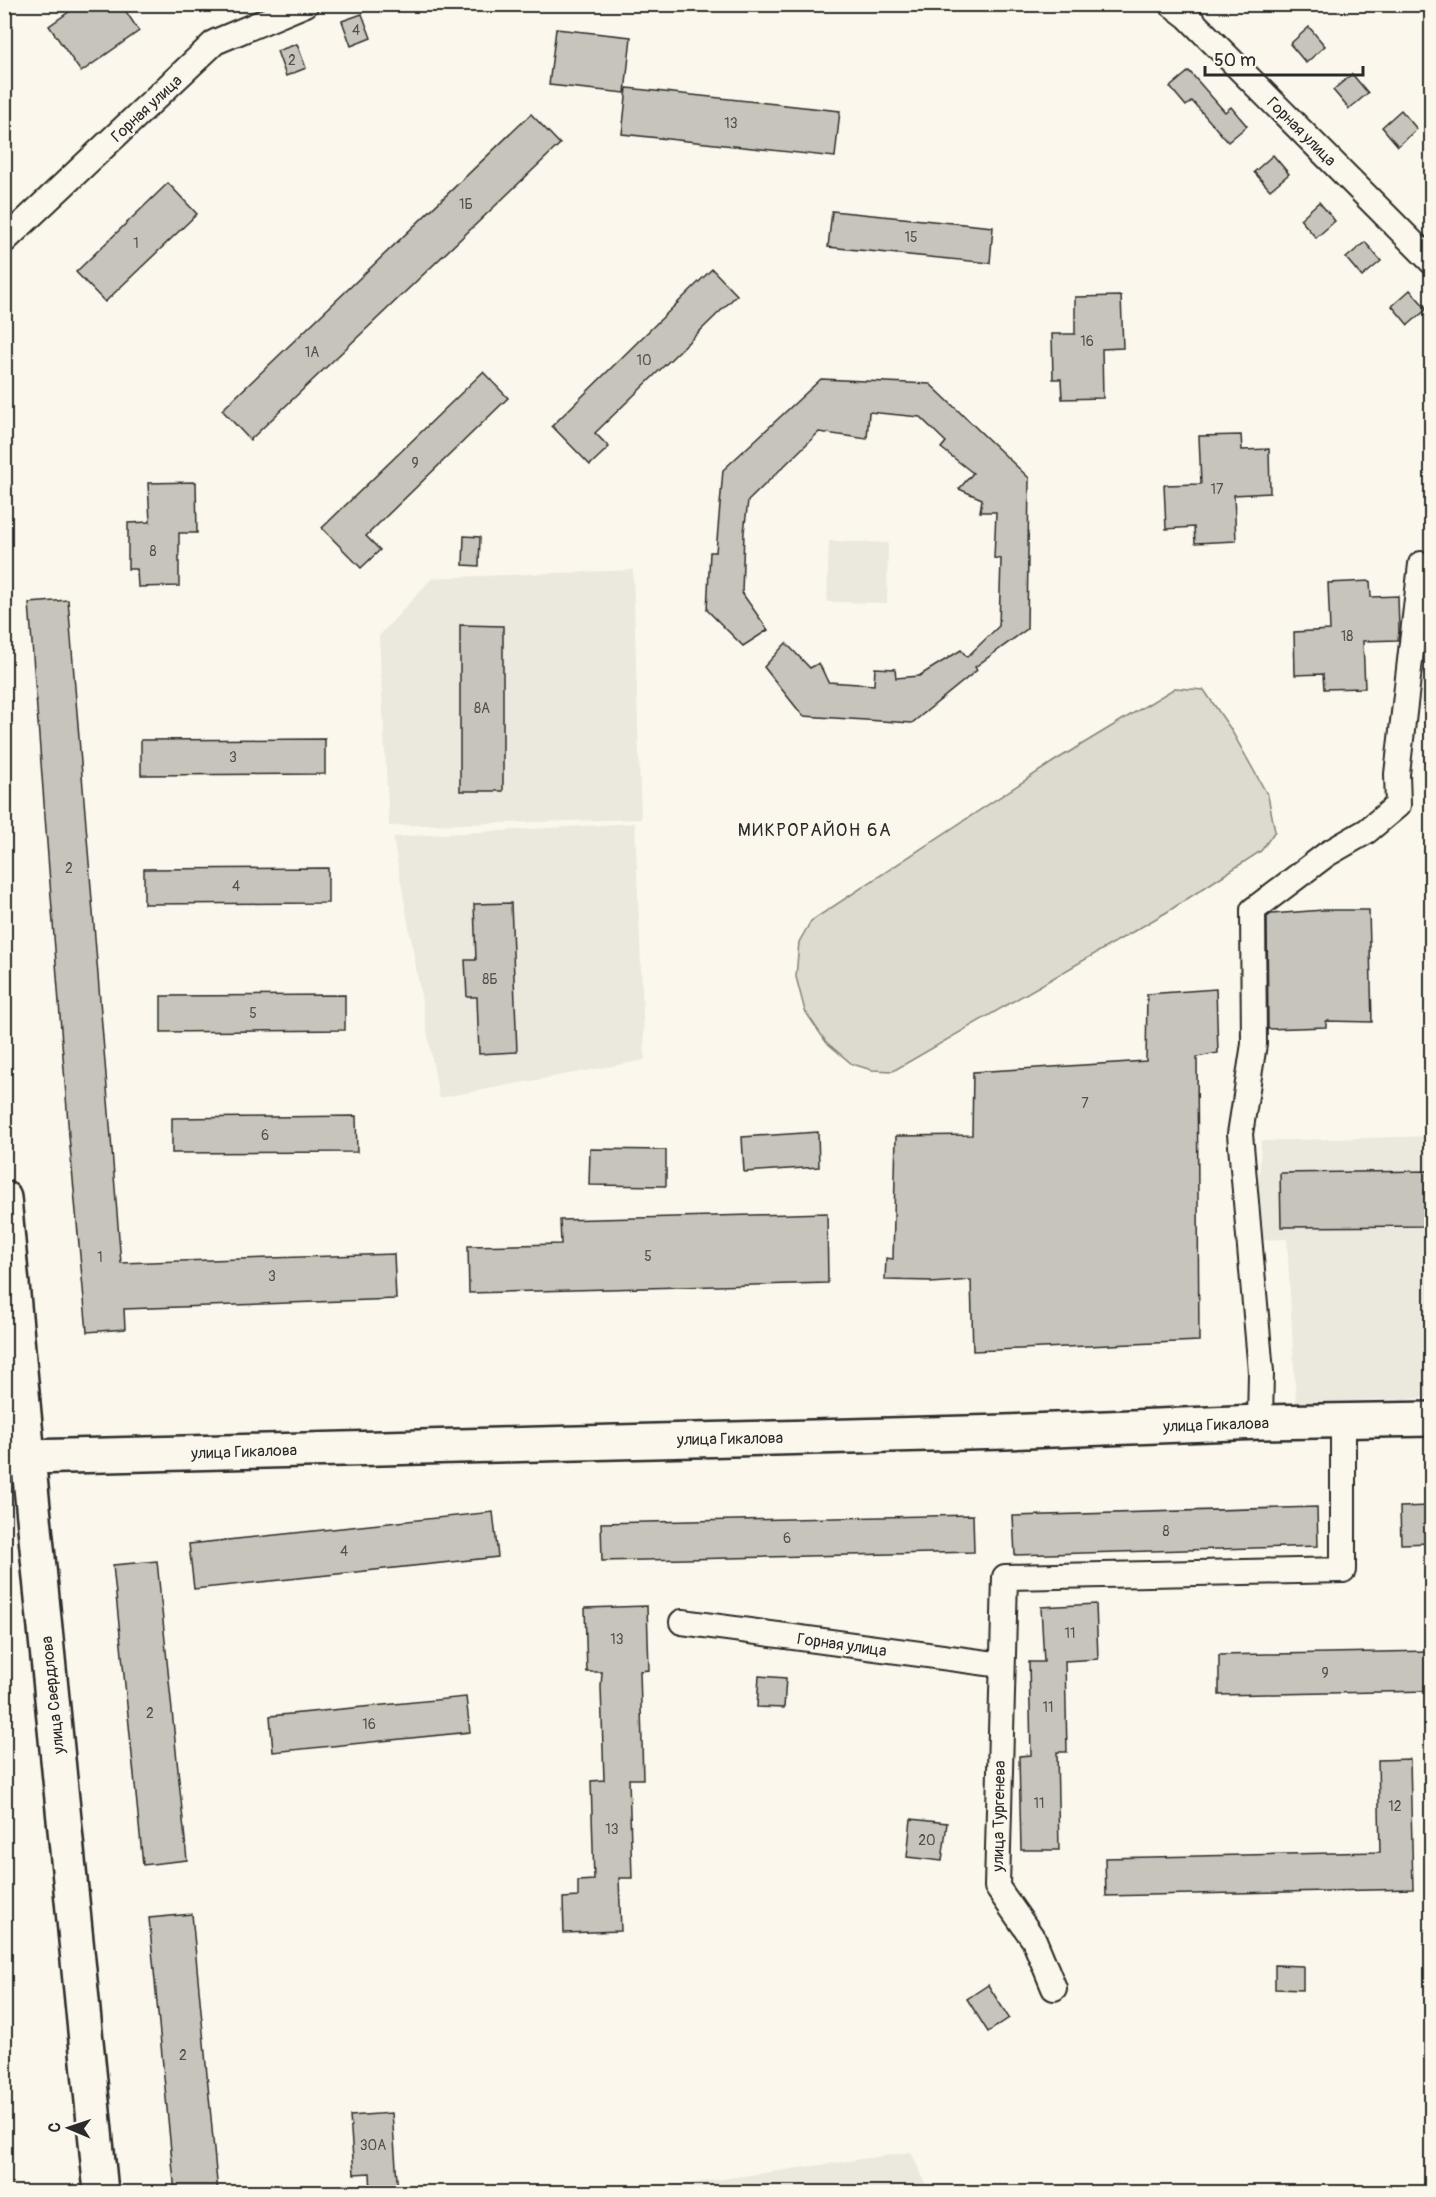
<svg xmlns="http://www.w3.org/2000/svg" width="1436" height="2197" font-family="Pangolin,sans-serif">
	<rect width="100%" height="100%" fill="#fbf7ec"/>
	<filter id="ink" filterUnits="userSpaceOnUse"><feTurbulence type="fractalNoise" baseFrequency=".0167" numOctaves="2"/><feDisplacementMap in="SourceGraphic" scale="12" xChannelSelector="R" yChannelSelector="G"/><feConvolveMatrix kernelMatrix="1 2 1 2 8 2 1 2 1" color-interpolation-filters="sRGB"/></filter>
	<g filter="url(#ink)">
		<!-- built -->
		<g fill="#ebe8de">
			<polygon points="829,541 888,543 887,603 827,602"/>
			<polygon points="633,570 641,819 389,826 379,636 432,578"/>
			<polygon points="635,823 645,1060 439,1098 393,837"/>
			<polygon points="1431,1136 1431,1398 1296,1403 1287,1239 1256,1240 1261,1141"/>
			<polygon points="911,2152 929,2192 631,2192"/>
		</g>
		<!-- garden -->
		<polygon fill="#dddad0" stroke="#84827e" stroke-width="1.5" points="1175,688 1204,690 1230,728 1268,796 1275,831 1261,851 1167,912 893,1071 872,1070 852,1064 826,1042 805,1011 796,977 799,942 811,921 1056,760"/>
		<!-- building -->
		<g fill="#c7c4bc" stroke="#2b2b2b" stroke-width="1.5">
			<polygon points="80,4 121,4 139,31 81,72 49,26"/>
			<polygon points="362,14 371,38 351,46 342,21"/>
			<polygon points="1309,27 1325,46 1306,63 1290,44"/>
			<polygon points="556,29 631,37 625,93 549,85"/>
			<polygon points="297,44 306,68 286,76 277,51"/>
			<polygon points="1189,71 1225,112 1231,107 1247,126 1228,142 1192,101 1186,106 1170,87"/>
			<polygon points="1352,74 1368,93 1349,109 1333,90"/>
			<polygon points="627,88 840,111 835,157 622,134"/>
			<polygon points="1401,110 1417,129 1398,146 1382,127"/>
			<polygon points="531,114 560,144 250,440 222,410"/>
			<polygon points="1273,155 1289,174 1270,190 1254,172"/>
			<polygon points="168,183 197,214 105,302 76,272"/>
			<polygon points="1319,202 1335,221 1316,238 1300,219"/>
			<polygon points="832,211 993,227 990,263 828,247"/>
			<polygon points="1365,242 1381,261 1362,277 1346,258"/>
			<polygon points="712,269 737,295 595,433 609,447 590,465 552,426"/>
			<polygon points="1410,290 1427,309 1408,325 1392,306"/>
			<polygon points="1121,296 1123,348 1102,349 1103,398 1062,399 1061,379 1053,379 1052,334 1075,334 1075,297"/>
			<polygon points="483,372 508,398 366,536 380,550 361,568 322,528"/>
			<polygon points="821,379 930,384 1029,478 1027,629 975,667 977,670 912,723 803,716 764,667 786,643 810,668 819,663 828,682 874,685 875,668 895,669 896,678 919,676 961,650 967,657 999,626 1001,559 994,558 996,512 980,512 982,499 959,489 973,473 941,448 946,442 920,417 869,412 867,439 819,432 748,501 744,532 742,593 768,630 743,646 707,610 710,552 716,552 723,470"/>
			<polygon points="1241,435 1242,450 1269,449 1270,493 1234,495 1236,541 1195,543 1194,527 1166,529 1164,485 1201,484 1199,436"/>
			<polygon points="196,482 197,533 179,533 179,586 138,587 137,569 128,569 128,523 150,522 148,483"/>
			<polygon points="464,536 480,537 479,566 463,565"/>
			<polygon points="1370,581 1371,597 1398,596 1399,630 1398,640 1363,641 1365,688 1324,689 1323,674 1295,675 1294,632 1330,630 1328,583"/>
			<polygon points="68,600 121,1263 394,1254 396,1299 124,1309 125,1329 87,1332 69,1136 29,603"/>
			<polygon points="460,625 503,626 503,791 460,791"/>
			<polygon points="325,739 325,774 141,775 141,740"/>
			<polygon points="328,868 328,903 144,904 144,869"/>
			<polygon points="511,903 517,1052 479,1054 477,997 467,997 465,960 476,960 474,904"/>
			<polygon points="1323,910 1369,910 1372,1022 1326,1021 1326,1027 1268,1029 1267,917 1271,914"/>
			<polygon points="1216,989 1218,1053 1197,1057 1199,1341 973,1351 971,1280 931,1283 931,1281 885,1280 886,1258 893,1259 896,1136 972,1135 973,1072 1146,1061 1147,994"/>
			<polygon points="345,995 345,1030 161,1032 161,996"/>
			<polygon points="356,1116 357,1152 172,1153 172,1118"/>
			<polygon points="818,1132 819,1167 744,1172 742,1137"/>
			<polygon points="590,1149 666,1150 666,1186 589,1185"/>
			<polygon points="1431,1171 1431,1226 1281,1227 1280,1173"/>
			<polygon points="827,1213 828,1283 469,1293 468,1246 561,1244 560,1220"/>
			<polygon points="1431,1506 1431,1543 1401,1544 1400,1507"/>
			<polygon points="1317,1507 1318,1546 1015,1555 1013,1516"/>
			<polygon points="493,1512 498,1557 194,1589 189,1544"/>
			<polygon points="973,1515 974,1552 602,1561 601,1523"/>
			<polygon points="157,1561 187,1860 143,1865 113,1565"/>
			<polygon points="1096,1604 1098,1659 1065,1661 1067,1752 1057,1752 1059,1850 1021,1850 1019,1756 1031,1755 1029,1662 1044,1662 1041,1607"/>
			<polygon points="647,1606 649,1670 640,1671 643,1779 629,1779 632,1878 619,1878 621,1931 564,1933 563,1898 578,1897 578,1881 594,1880 591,1781 604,1780 601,1687 602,1672 587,1672 585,1608"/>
			<polygon points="1431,1651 1431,1691 1219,1695 1219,1655"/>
			<polygon points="759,1676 786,1678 784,1708 757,1707"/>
			<polygon points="466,1697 470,1732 273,1752 270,1716"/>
			<polygon points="1410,1759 1413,1889 1106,1896 1105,1858 1380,1852 1378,1760"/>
			<polygon points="911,1819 947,1823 942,1861 907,1857"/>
			<polygon points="192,1914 218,2193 175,2193 149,1918"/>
			<polygon points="1275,1965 1303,1966 1303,1990 1275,1989"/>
			<polygon points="988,1985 1009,2018 988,2032 967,1999"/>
			<polygon points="392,2113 398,2193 371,2193 370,2173 354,2174 350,2116"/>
		</g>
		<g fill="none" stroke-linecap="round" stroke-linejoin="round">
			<defs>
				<g id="street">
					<polyline points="1171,4 1188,17 1432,262"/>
					<polyline points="4,241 215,42 306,4"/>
					<polyline points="1260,1422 1261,1372 1240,1134 1254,1044 1253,910 1327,854 1367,831 1398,805 1397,774 1421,564"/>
					<polyline points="682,1622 1002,1665"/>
					<polyline points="1054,1988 1034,1940 997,1887 1005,1577 1343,1570 1343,1422"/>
				</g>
				<g id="secondary">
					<polyline points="4,1198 28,1457 101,2192"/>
					<polyline points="28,1457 1005,1432 1260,1422 1432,1419"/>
				</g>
			</defs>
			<!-- street casing -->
			<use href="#street" stroke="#2b2b2b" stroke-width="28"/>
			<!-- secondary casing -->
			<use href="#secondary" stroke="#2b2b2b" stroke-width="38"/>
			<!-- street -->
			<use href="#street" stroke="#fbf7ec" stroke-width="24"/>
			<!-- secondary -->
			<use href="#secondary" stroke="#fbf7ec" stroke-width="33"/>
		</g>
	</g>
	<g text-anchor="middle" stroke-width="4.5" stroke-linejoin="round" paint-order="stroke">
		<!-- number labels -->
		<g font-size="14" fill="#52514f">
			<text x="356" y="35">4</text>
			<text x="292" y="65">2</text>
			<text x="731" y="128">13</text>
			<text x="466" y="209">1Б</text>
			<text x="911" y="242">15</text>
			<text x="136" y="248">1</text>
			<text x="1087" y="346">16</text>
			<text x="312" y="357">1А</text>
			<text x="644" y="365">10</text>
			<text x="415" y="468">9</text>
			<text x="1217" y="494">17</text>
			<text x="153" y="556">8</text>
			<text x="1347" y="641">18</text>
			<text x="482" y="713">8А</text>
			<text x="233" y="762">3</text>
			<text x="69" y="873">2</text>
			<text x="236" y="891">4</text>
			<text x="490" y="984">8Б</text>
			<text x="253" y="1018">5</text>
			<text x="1085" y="1108">7</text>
			<text x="265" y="1140">6</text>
			<text x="648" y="1261">5</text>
			<text x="100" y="1262">1</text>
			<text x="272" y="1281">3</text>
			<text x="1166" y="1536">8</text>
			<text x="787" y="1543">6</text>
			<text x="344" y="1556">4</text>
			<text x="1070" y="1638">11</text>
			<text x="617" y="1644">13</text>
			<text x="1325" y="1678">9</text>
			<text x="1048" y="1712">11</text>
			<text x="150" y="1718">2</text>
			<text x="369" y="1729">16</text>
			<text x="1039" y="1808">11</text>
			<text x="1395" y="1811">12</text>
			<text x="612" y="1834">13</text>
			<text x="927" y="1845">20</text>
			<text x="183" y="2060">2</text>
			<text x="373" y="2150">30А</text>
		</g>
		<!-- street labels -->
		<g font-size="16" fill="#2b2b2b" stroke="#fbf7ec">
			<text transform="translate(146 108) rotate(-43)" y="6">Горная улица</text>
			<text transform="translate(1302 131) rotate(45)" y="6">Горная улица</text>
			<text transform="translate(1216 1424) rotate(-2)" y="6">улица Гикалова</text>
			<text transform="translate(730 1438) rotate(-1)" y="6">улица Гикалова</text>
			<text transform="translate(244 1451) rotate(-2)" y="6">улица Гикалова</text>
			<text transform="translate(842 1644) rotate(8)" y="6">Горная улица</text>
			<text transform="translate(52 1695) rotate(-96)" y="6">улица Свердлова</text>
			<text transform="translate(998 1816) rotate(-89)" y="6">улица Тургенева</text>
		</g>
		<!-- neighbourhood labels -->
		<g font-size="18" letter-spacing="1.5" fill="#2b2b2b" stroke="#fbf7ec">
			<text x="815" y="836">МИКРОРАЙОН 6А</text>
		</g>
	</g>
	<!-- margin -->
	<rect width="1436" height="2197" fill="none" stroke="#fbf7ec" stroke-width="24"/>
	<rect x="12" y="12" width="1412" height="2173" fill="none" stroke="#2b2b2b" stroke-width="2" filter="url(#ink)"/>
	<!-- north arrow -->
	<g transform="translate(69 2128) rotate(272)" stroke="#fbf7ec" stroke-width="4.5" paint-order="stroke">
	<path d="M0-4.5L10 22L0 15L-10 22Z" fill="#2b2b2b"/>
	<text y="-9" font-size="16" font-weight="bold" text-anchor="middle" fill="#2b2b2b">С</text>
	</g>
	<!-- scale -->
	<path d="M1205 66v9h158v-9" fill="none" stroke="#2b2b2b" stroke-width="3"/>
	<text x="1214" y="66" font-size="18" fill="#2b2b2b" stroke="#fbf7ec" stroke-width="4.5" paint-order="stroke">50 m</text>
</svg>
